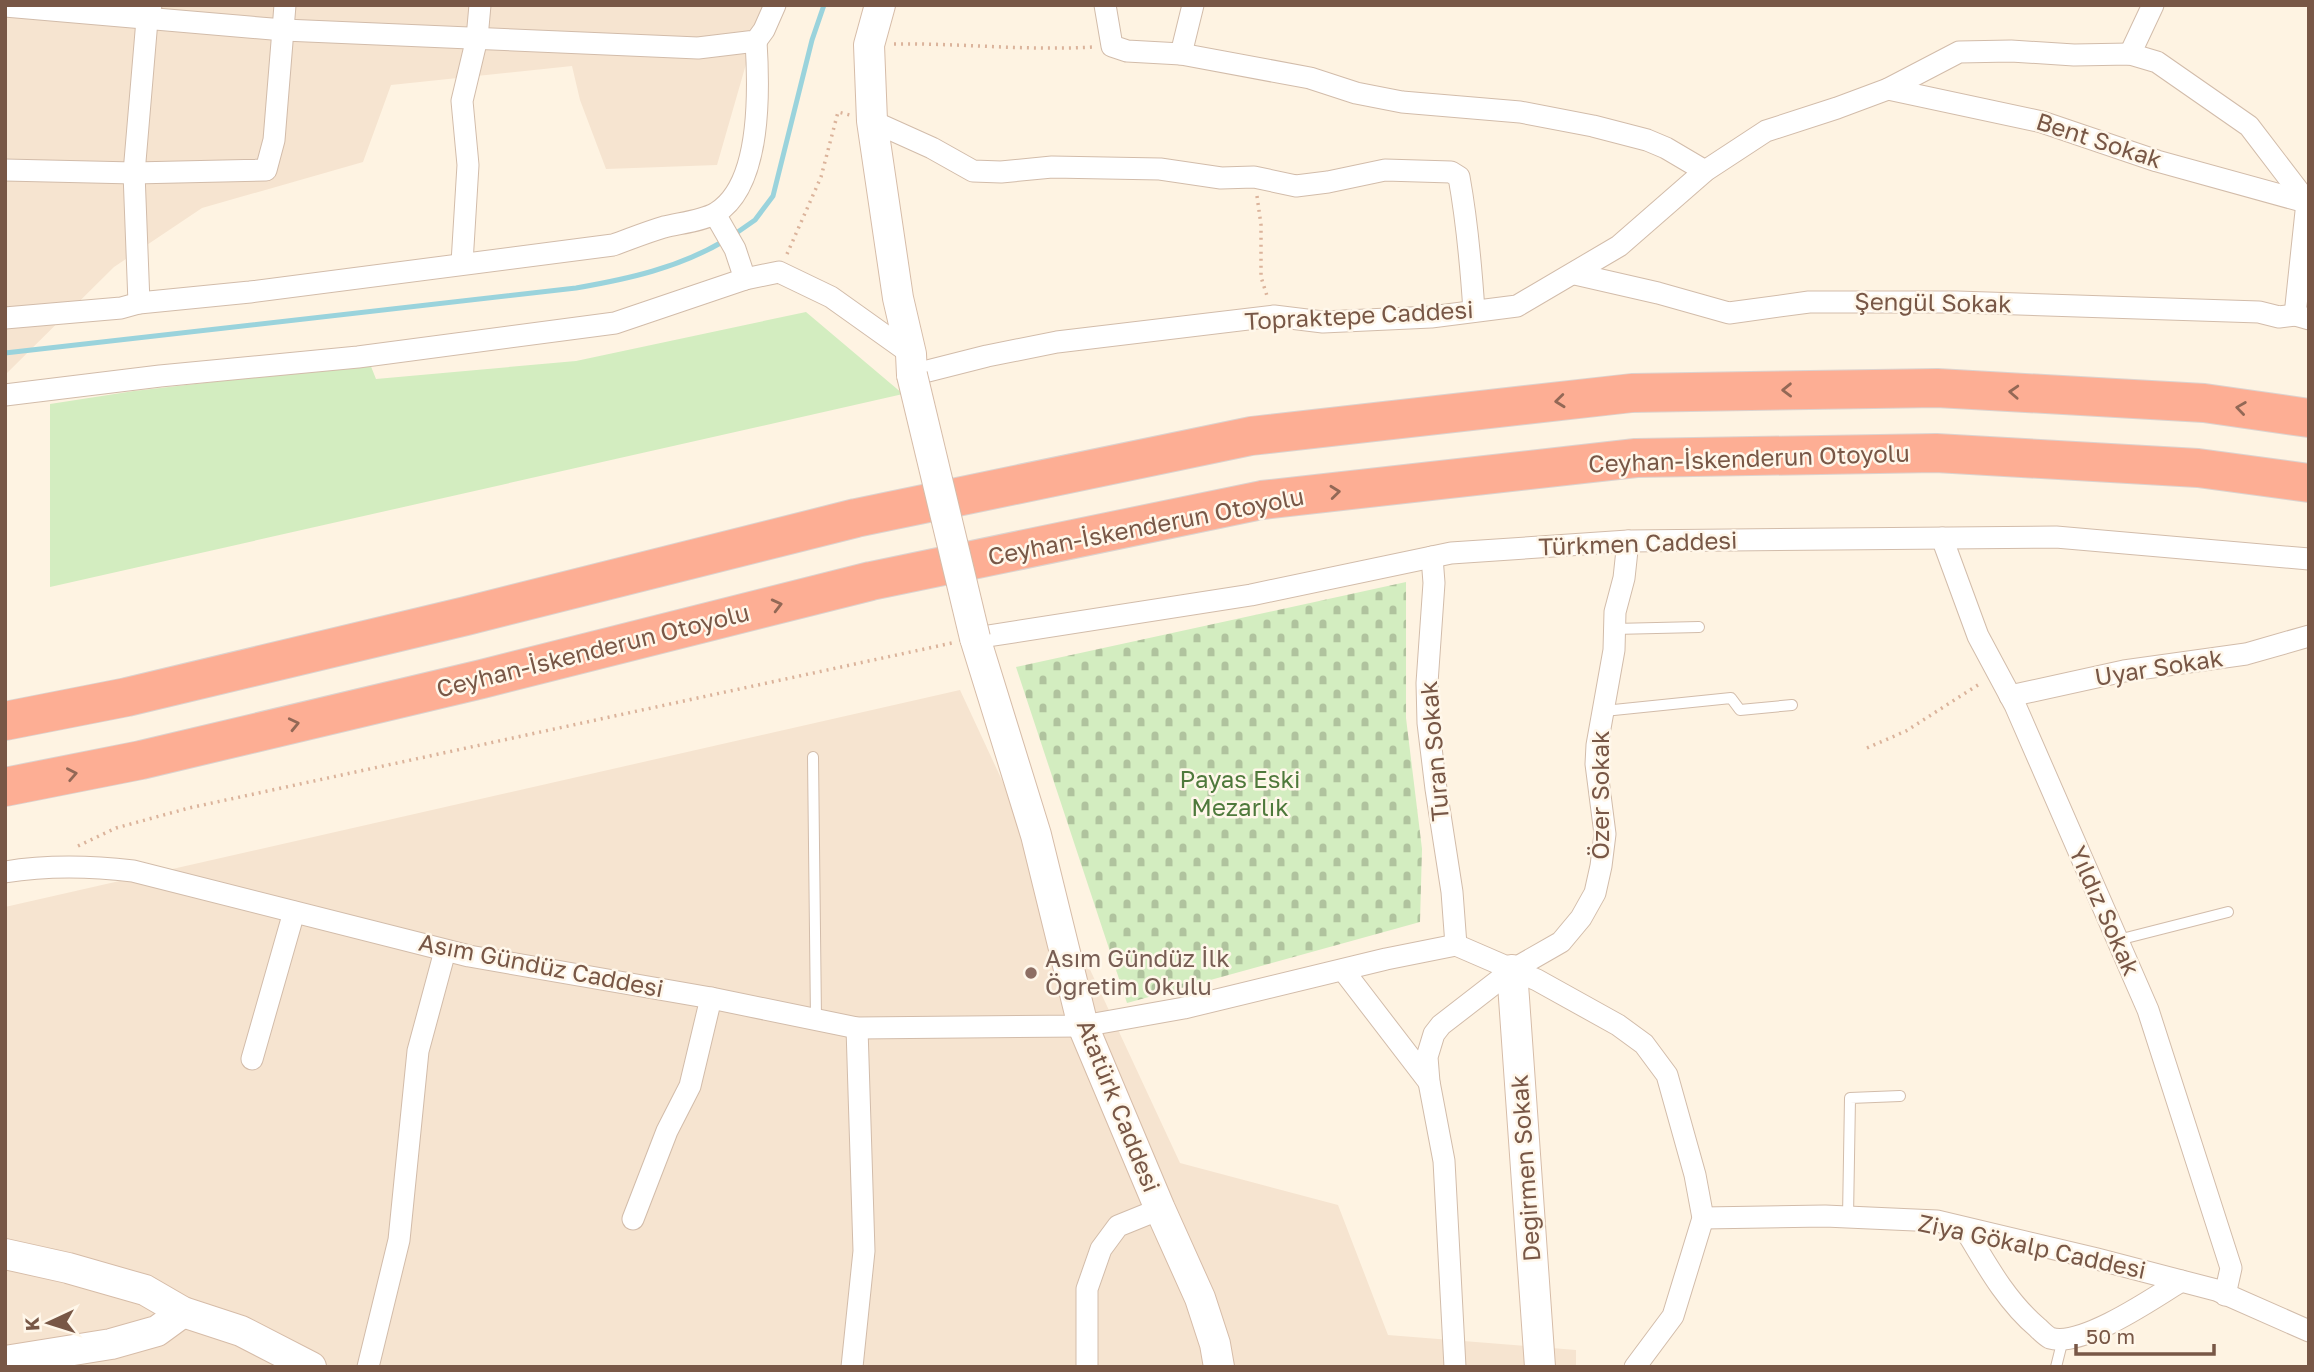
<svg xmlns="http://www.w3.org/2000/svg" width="2314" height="1372" font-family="'Golos Text',sans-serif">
	<defs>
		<pattern id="cemetery-stones" width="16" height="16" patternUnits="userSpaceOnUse" patternTransform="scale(1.75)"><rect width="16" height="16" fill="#d3edc0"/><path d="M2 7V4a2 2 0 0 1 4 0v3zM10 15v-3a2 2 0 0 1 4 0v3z" fill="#b0c39e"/></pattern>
	</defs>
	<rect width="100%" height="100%" fill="#fef3e2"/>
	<!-- residential -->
	<g fill="#f6e4d0">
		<polygon points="5,5 763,5 717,165 606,169 580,100 572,66 391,85 363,162 202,208 114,267 5,375"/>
		<polygon points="960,690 1180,1163 1338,1205 1388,1335 1576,1350 1576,1367 5,1367 5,907"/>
	</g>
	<!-- cemetery -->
	<polygon fill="url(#cemetery-stones)" points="1406,582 1406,718 1422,849 1420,922 1127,1003 1016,667"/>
	<!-- park -->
	<polygon fill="#d3edc0" points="806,312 903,394 50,587 50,404 134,391 370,364 376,379 576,361"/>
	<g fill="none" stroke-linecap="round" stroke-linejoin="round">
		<!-- stream -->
		<g stroke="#9ad3dc" stroke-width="5">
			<polyline points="732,236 755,220 773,196 812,40 824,5"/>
			<path d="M5,353L576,288C628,279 678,268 724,241"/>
		</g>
		<defs>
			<g id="lane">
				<polyline points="1614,629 1699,627"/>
				<polyline points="1604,711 1731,698 1740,710 1792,705"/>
				<polyline points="813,757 816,1019"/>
				<polyline points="2118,940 2228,912"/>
				<polyline points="1848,1217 1850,1098 1900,1096"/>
				<polyline points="2056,1367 2063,1339"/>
			</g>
			<g id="street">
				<polyline points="1105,5 1112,46 1127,51 1181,54 1310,78 1356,93 1402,102 1520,112 1593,126 1647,140 1666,148 1705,171"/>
				<polyline points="5,6 284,30 698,48 756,41 764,30 775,5"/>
				<polyline points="1181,54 1193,5"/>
				<polyline points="2130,54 2153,5"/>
				<polyline points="1888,89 2042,122 2157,161 2309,203"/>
				<path d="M872,121L932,148L973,171L1001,172L1052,167L1160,169L1221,178L1254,177L1296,186L1328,182L1385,170L1451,172L1459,177C1467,221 1471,266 1474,311"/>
				<polyline points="5,170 134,173 266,170 274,140 285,5"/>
				<polyline points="715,214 735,249 745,279"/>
				<polyline points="462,263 468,165 462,101 477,38 480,5"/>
				<polyline points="1575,274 1658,293 1729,313 1809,302 1957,302 2259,312 2279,317 2295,315"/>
				<path d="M139,303L250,292L613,245C630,239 647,232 664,227C680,223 702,221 716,213C762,185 759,88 756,41"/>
				<polyline points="5,318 121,308 139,303 134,173 147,20 151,5"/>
				<polyline points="912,375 987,356 1057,342 1274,316 1323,322 1431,317 1517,306 1619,246 1705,171 1766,131 1837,108 1888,89 1959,52 2011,51 2074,55 2130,54 2157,62 2249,126 2307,202 2295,315 2309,319"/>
				<polyline points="5,395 160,376 358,357 615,323 745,279 779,272 831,297 911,354"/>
				<polyline points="1942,538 1978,636 2015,705 2148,1010 2231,1268 2225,1295"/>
				<polyline points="1432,557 1434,583 1427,683 1428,723 1436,789 1452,892 1456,945"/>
				<polyline points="975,638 1251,595 1451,553 1628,541 2056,537 2309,559"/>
				<polyline points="2010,696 2124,671 2246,654 2309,636"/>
				<path d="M5,872C48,865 90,866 133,871L469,956L711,998L857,1028L1083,1026L1184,1008L1386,959L1456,945L1537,980L1618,1025L1644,1044L1667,1075L1695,1175L1703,1218L1673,1316L1635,1367"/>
				<polyline points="1343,970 1429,1082"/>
				<polyline points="252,1059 294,912"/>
				<polyline points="1703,1218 1825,1216 1937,1221 2097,1259 2216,1290 2309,1331"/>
				<polyline points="633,1219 667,1131 690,1086 711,998"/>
				<path d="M1965,1229C1986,1264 2006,1301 2038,1328C2041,1331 2046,1336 2050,1338C2081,1348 2154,1298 2181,1281"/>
				<polyline points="368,1367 399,1240 418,1051 445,951"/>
				<polyline points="852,1367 864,1251 857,1028"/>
				<polyline points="1087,1367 1087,1289 1101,1249 1118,1226 1160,1209"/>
				<polyline points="1455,1367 1444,1161 1429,1082 1427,1057 1434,1034 1441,1025 1512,970 1561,942 1581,918 1595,893 1601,866 1605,834 1596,764 1597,745 1614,650 1615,612 1624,578 1628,541"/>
			</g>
			<g id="secondary">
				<polyline points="880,5 869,45 872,121 898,298 911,354 912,375"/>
				<polyline points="975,638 1036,835 1083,1026 1160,1209 1200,1298 1215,1344 1219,1367"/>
				<polyline points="1512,970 1540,1367"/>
				<polyline points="5,1254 68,1268 145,1290 183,1312 241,1331 311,1367"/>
				<polyline points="5,1361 111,1344 157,1331 183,1312"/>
			</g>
			<g id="highway">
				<polyline points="5,721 127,697 466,616 856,518 1251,436 1632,393 1937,388 2204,403 2309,418"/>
				<polyline points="5,787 141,760 482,679 871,581 1262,500 1636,458 1936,453 2198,468 2309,483"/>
			</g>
		</defs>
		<!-- lane casing -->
		<use href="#lane" stroke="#d2bcaa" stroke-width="12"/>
		<!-- street casing -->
		<use href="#street" stroke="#d2bcaa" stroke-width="23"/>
		<!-- secondary casing -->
		<use href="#secondary" stroke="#d6bca8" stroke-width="32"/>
		<!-- highway casing -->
		<use href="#highway" stroke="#dcd3cf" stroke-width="40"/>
		<!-- path -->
		<g stroke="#dbb39b" stroke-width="3.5" stroke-dasharray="2 5" stroke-linecap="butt">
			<path d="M894,44C961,43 1026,51 1093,47"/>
			<polyline points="1257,196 1261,225 1261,277 1268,299"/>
			<polyline points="787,254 821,177 838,112 850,115"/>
			<polyline points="1867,748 1906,731 1981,683"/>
			<polyline points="78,846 116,828 189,808 952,643"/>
		</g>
		<!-- lane -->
		<use href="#lane" stroke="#fff" stroke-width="10"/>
		<!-- street -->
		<use href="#street" stroke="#fff" stroke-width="21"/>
		<!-- secondary -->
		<use href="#secondary" stroke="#fff" stroke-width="30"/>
		<!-- highway -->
		<use href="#highway" stroke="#fdae94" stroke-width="38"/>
		<defs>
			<polyline id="secondary-bridge" points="912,375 975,638"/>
		</defs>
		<!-- secondary-bridge casing -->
		<use href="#secondary-bridge" stroke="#d6bca8" stroke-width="32" stroke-linecap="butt"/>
		<!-- secondary-bridge -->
		<use href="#secondary-bridge" stroke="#fff" stroke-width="30"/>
	</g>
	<!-- one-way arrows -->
	<defs><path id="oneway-chevron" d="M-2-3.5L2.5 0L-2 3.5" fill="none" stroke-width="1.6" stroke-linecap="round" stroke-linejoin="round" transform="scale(1.75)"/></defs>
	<g stroke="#936856">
		<use href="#oneway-chevron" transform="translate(1787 390) rotate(179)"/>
		<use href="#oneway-chevron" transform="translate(2014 392) rotate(-177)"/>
		<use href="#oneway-chevron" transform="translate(1560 401) rotate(174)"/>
		<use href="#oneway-chevron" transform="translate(2241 408) rotate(-172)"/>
		<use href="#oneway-chevron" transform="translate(1335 492) rotate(-6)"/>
		<use href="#oneway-chevron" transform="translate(777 605) rotate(-14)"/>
		<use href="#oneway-chevron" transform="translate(294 724) rotate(-13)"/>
		<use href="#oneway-chevron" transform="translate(72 774) rotate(-11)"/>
	</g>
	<!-- markers -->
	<circle fill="#8d6e63" stroke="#fff7ea" stroke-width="2.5" cx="1031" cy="973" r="7"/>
	<g text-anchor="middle" stroke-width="5" stroke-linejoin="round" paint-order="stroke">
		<!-- street labels -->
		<g font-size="24" fill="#785746" stroke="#fff7ea">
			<text transform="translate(2099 141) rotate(18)" y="8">Bent Sokak</text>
			<text transform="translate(1933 303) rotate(1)" y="8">Şengül Sokak</text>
			<text transform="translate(1359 316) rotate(-3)" y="8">Topraktepe Caddesi</text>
			<text transform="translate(1749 459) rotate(-2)" y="8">Ceyhan-İskenderun Otoyolu</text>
			<text transform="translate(1146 527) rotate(-11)" y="8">Ceyhan-İskenderun Otoyolu</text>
			<text transform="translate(1638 544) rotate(-2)" y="8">Türkmen Caddesi</text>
			<text transform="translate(593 651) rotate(-14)" y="8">Ceyhan-İskenderun Otoyolu</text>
			<text transform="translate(2159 668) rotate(-9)" y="8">Uyar Sokak</text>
			<text transform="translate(1435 751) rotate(-95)" y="8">Turan Sokak</text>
			<text transform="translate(1601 795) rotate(-90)" y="8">Özer Sokak</text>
			<text transform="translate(2104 911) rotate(66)" y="8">Yıldız Sokak</text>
			<text transform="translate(541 966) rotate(11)" y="8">Asım Gündüz Caddesi</text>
			<text transform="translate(1118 1106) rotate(68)" y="8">Atatürk Caddesi</text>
			<text transform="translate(1526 1168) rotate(-94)" y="8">Değirmen Sokak</text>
			<text transform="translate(2032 1247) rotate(12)" y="8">Ziya Gökalp Caddesi</text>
		</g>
		<!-- park labels -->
		<g font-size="24" fill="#4e793b" stroke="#fff7ea">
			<text x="1240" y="788">Payas Eski<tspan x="1240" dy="28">Mezarlık</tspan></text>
		</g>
		<!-- education labels -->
		<g font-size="24" fill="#785e54" stroke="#fff7ea" text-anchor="start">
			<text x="1045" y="967">Asım Gündüz İlk<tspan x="1045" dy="28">Öğretim Okulu</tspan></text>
		</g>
	</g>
	<!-- border -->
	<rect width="2314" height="1372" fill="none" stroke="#785746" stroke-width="14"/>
	<!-- north arrow -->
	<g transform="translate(49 1323) rotate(266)" stroke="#fff7ea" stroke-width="5" paint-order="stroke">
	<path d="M0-5L12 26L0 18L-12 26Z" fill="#785746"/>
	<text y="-10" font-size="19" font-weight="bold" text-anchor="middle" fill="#785746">K</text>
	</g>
	<!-- scale -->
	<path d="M2076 1344v10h138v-10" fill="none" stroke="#785746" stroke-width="3.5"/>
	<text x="2086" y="1344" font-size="21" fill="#785746" stroke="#fff7ea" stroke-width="5" paint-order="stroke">50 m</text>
</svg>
